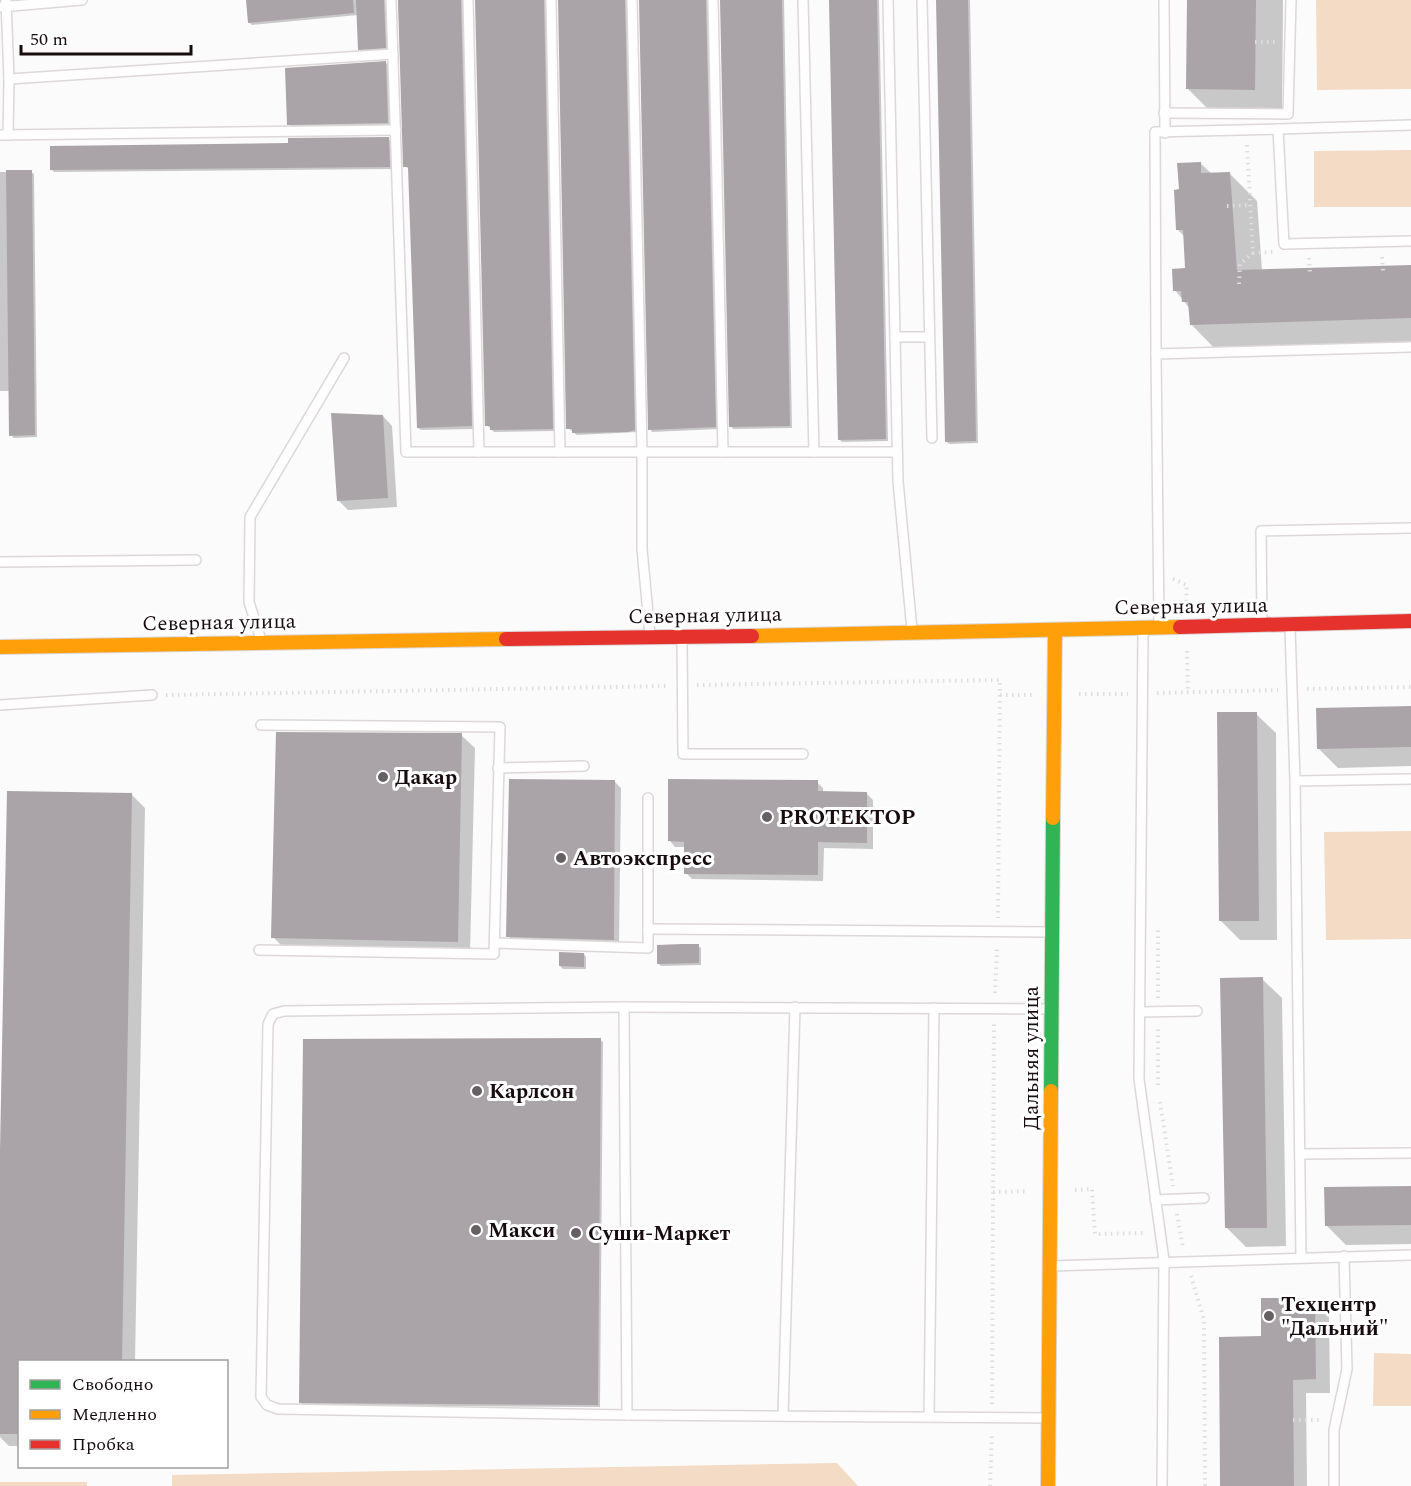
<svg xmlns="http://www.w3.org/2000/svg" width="1411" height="1486" font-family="Spectral,serif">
	<rect width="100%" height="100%" fill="#fbfbfb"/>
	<!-- green -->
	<g fill="#f3dbc5">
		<polygon points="1316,0 1411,0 1411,89 1317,90"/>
		<polygon points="1411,150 1411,207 1314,207 1314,151"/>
		<polygon points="1411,831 1411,939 1326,940 1324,832"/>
		<polygon points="1374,1353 1411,1354 1411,1406 1373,1406"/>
		<polygon points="837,1463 858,1486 172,1486 172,1475"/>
		<rect x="0" y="1482" width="87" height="4"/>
	</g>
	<!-- shadow -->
	<g fill="#0003">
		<polygon points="247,0 389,0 386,3 388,50 362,52 359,49 358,15 252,25 249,22"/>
		<polygon points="398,0 465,0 474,429 421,430 418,428 409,169 405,166"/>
		<polygon points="476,0 548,0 546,3 555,431 494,432 487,425"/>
		<polygon points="559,0 630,0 627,3 637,432 577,435 568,428"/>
		<polygon points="640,0 711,0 708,3 718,429 652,432 650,429"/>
		<polygon points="721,0 784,0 792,428 733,429 731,426"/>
		<polygon points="830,0 879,0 888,441 842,442 839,439"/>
		<polygon points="938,0 970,0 978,443 949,444 946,441"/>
		<polygon points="1189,0 1283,0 1282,117 1215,116 1188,89"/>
		<polygon points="386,63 388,65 390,125 292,127 289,124"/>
		<polygon points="388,138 391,141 392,169 54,172 51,169 290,145"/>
		<polygon points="1200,163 1212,174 1230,174 1257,201 1262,270 1411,268 1411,346 1218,352 1191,324 1190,309 1175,290 1186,270 1185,237 1178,230 1180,191"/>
		<polygon points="0,172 31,172 34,174 37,437 14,438 11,435 10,391 0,391"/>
		<polygon points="383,416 392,426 397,507 348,510 339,501"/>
		<polygon points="1411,708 1411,766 1338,768 1318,748"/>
		<polygon points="1256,714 1276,733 1277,940 1240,940 1221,921"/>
		<polygon points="461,735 475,748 470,954 286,950 273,937"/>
		<polygon points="614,781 621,788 619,946 514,942 508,936"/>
		<polygon points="817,782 823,788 823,793 867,794 873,800 873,849 824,848 823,881 692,879 686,873 686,847 675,847 669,840"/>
		<polygon points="132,795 145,808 135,1362 20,1362 20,1446 9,1446 0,1437 0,1232"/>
		<polygon points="698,946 701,948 701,965 661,966 658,963"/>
		<polygon points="584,954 586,957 586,969 563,969 560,966"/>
		<polygon points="1262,979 1282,998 1286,1246 1246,1247 1227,1228"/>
		<polygon points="600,1040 603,1042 600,1407 303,1405 300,1402"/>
		<polygon points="1411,1187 1411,1244 1346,1245 1326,1225"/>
		<polygon points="1315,1300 1329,1314 1330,1393 1306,1393 1307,1486 1222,1486 1263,1338"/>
	</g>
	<!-- building -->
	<g fill="#aaa4a8">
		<polygon points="246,0 353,0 354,13 248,23"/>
		<polygon points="356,0 384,0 386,48 358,50"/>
		<polygon points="398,0 461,0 472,426 417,428 408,167 403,167"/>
		<polygon points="475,0 544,0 553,429 490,430 490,426 485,426"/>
		<polygon points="558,0 625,0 635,430 628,432 572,433 572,429 566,429"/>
		<polygon points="639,0 706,0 716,427 648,430"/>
		<polygon points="720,0 782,0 790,426 729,427"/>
		<polygon points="829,0 877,0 886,439 838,440"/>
		<polygon points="936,0 968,0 976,441 945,442"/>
		<polygon points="1187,0 1256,0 1255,90 1186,89"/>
		<polygon points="386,61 388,123 287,125 285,68"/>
		<polygon points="389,137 390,167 50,170 50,146 288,143 288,138"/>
		<polygon points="1201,162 1201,173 1230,172 1237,270 1411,265 1411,318 1190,325 1188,302 1182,302 1181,291 1173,291 1172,269 1185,268 1183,230 1176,230 1174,190 1179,189 1177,163"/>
		<polygon points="6,170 32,170 35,435 9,436"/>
		<polygon points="331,413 383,415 388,498 337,501"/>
		<polygon points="1411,706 1411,747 1317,749 1316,708"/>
		<polygon points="1217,712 1257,712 1259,921 1219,921"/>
		<polygon points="276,732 462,733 458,942 271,938"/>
		<polygon points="509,779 615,780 614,940 506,937"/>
		<polygon points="668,779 818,780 818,791 867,792 867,843 818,842 818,875 684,874 684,842 668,841"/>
		<polygon points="7,791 132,793 122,1362 20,1362 20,1434 0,1434 0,1150"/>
		<polygon points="682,944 699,944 699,963 657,964 657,945"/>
		<polygon points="559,952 584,953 584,967 559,966"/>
		<polygon points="1263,977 1267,1228 1225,1228 1220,978"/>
		<polygon points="601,1038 598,1405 299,1403 303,1039"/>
		<polygon points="1411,1186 1411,1225 1325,1226 1324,1187"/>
		<polygon points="1261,1298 1315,1298 1316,1379 1293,1380 1294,1486 1220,1486 1219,1337 1261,1336"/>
	</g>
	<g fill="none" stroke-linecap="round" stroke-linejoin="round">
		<defs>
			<g id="lane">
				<polyline points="6,0 9,79 8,135"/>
				<polyline points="391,0 406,452 897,452"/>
				<polyline points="468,0 479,452"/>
				<polyline points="551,0 560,452"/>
				<polyline points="632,0 642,452 642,549 650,635"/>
				<polyline points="713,0 723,452"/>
				<polyline points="803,0 814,452"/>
				<polyline points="888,0 898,481 912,630"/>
				<polyline points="922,0 932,438"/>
				<polyline points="1164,0 1165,133"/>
				<polyline points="0,7 82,0"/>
				<polyline points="9,79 393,54"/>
				<polyline points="1164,113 1288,114 1291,0"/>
				<polyline points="1278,129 1411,125"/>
				<polyline points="0,135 396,130"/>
				<polyline points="895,337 929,337"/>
				<polyline points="1156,354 1155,132 1278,129 1284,244 1411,241"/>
				<polyline points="0,562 196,560"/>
				<polyline points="1262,624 1261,531 1411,528"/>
				<polyline points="1159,625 1156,354 1411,347"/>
				<polyline points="1290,627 1295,781 1301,1257"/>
				<polyline points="1143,632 1139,1079 1164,1260 1162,1486"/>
				<polyline points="682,639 683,754 803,754"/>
				<polyline points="261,640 249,602 250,517 344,358"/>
				<polyline points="0,705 152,695"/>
				<polyline points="498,768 584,766"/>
				<polyline points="1295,781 1411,779"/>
				<polyline points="648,929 1050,932"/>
				<polyline points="496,943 648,948 648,798"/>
				<polyline points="259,950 494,954 500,727 261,725"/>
				<polyline points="624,1007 627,1415"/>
				<polyline points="1140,1012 1197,1011"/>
				<polyline points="1301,1154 1411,1153"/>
				<polyline points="1155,1200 1204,1198"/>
				<polyline points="1051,1266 1411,1255"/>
				<polyline points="783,1415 795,1007"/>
				<polyline points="929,1417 934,1008"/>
				<polyline points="1045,1418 627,1415 278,1409 267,1405 261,1397 268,1024 273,1014 284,1011 624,1007 1050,1009"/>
				<polyline points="1334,1486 1334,1430 1347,1369 1344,1256"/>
			</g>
			<polyline id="fast" points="1051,1091 1053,818"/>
			<g id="slow">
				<polyline points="752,636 1180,627"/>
				<polyline points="0,647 506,639"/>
				<polyline points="1053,818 1055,631"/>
				<polyline points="1048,1486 1051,1091"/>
			</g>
			<g id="jam">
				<polyline points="1180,627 1411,621"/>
				<polyline points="506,639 752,636"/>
			</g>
		</defs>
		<!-- lane casing -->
		<use href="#lane" stroke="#ddd7d8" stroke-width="12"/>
		<!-- fast casing -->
		<use href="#fast" stroke="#ddd7d8" stroke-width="16"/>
		<!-- slow casing -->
		<use href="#slow" stroke="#ddd7d8" stroke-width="16"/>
		<!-- jam casing -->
		<use href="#jam" stroke="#ddd7d8" stroke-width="16"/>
		<!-- path -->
		<g stroke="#dedede" stroke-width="4" stroke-dasharray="1.5 4.5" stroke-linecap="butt">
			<polyline points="1255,42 1275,42"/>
			<polyline points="1247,145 1253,253 1273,252"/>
			<polyline points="1227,206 1250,205"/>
			<polyline points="1382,257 1383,272"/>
			<polyline points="1309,258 1310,273"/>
			<polyline points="1239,284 1240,264 1253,253"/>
			<polyline points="1173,579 1187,585 1186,604"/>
			<polyline points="1187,651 1188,692"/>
			<polyline points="697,685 1000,680 998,918"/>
			<polyline points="1307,689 1411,687"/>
			<polyline points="1157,693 1278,690"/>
			<polyline points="1079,694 1128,694"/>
			<polyline points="166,695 668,686"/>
			<polyline points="1000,695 1032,695"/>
			<polyline points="995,993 997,947"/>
			<polyline points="1158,998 1158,928"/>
			<polyline points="1158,1085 1158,1027"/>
			<polyline points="1160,1102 1173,1186"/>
			<polyline points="1075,1190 1092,1189 1095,1234 1146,1233"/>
			<polyline points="993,1192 1029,1191"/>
			<polyline points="1177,1214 1183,1248"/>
			<polyline points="1191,1276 1204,1320 1205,1486"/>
			<polyline points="992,1404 994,1022"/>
			<polyline points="1293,1420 1321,1420"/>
			<polyline points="990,1486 992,1433"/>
		</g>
		<!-- lane -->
		<use href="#lane" stroke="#fefefe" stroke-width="9"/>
		<!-- fast -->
		<use href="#fast" stroke="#30b455" stroke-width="14"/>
		<!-- slow -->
		<use href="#slow" stroke="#ff9f0a" stroke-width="14"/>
		<!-- jam -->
		<use href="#jam" stroke="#e5322d" stroke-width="14"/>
	</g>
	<!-- markers -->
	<g fill="#676062" stroke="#fff" stroke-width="2">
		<circle cx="383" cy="777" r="6"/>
		<circle cx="767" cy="817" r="6"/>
		<circle cx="561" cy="858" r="6"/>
		<circle cx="477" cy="1091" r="6"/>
		<circle cx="476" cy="1230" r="6"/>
		<circle cx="576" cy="1233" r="6"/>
		<circle cx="1269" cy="1316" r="6"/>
	</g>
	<g text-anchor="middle" stroke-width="6" stroke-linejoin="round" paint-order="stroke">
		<!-- street labels -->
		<g font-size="21" fill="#180c0f" stroke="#fff">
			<text transform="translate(1191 606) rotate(-1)" y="7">Северная улица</text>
			<text transform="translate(705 615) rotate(-1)" y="7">Северная улица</text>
			<text transform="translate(219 622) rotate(-1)" y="7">Северная улица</text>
			<text transform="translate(1031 1058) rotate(-90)" y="7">Дальняя улица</text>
		</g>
		<!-- poi labels -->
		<g font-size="21" font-weight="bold" fill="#180c0f" stroke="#fff" text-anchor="start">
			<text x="395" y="784">Дакар</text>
			<text x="779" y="824">PROТЕКТОР</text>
			<text x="573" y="865">Автоэкспресс</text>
			<text x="489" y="1098">Карлсон</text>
			<text x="488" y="1237">Макси</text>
			<text x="588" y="1240">Суши-Маркет</text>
			<text x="1281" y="1311">Техцентр<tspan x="1281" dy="24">"Дальний"</tspan></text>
		</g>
	</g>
	<!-- legend -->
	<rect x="18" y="1360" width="210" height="108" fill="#ffffff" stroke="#a39e9f" stroke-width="1.5"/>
	<rect x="30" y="1380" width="30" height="9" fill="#30b455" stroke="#a39e9f" stroke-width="1.5"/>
	<text x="72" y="1390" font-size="18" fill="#180c0f">Свободно</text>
	<rect x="30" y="1410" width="30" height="9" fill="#ff9f0a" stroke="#a39e9f" stroke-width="1.5"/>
	<text x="72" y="1420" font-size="18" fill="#180c0f">Медленно</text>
	<rect x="30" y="1440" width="30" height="9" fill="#e5322d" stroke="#a39e9f" stroke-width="1.5"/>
	<text x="72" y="1450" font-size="18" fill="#180c0f">Пробка</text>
	<!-- scale -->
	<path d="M21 45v9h170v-9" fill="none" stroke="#180c0f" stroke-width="3"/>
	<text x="30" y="45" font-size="18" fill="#180c0f" stroke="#ffffff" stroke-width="4.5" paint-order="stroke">50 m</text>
</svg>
